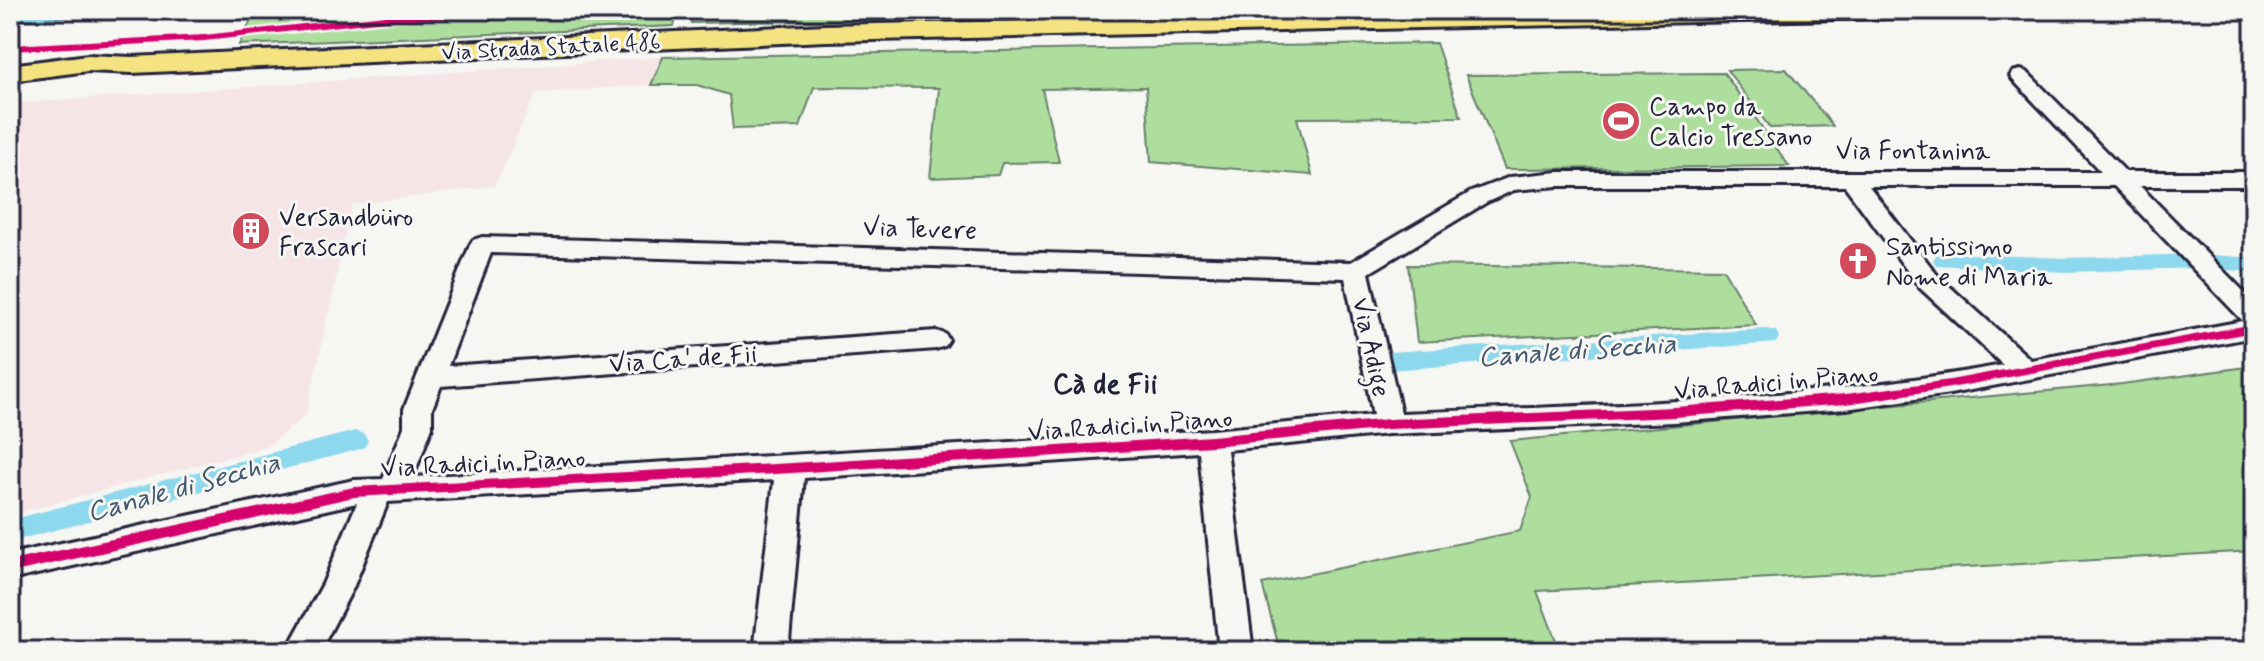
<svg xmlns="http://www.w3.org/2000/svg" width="2264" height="661" font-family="Mynerve,sans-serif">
	<rect width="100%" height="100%" fill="#f6f6f2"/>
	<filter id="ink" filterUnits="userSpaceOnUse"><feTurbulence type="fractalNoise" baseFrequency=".0125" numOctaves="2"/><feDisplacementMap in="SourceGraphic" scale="16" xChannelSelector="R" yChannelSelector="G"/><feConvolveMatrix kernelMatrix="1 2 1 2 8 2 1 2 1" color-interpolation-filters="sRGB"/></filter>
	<g filter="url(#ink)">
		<!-- built -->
		<polygon fill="#f6e5e7" points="663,57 651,85 536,93 495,186 352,205 306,415 266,447 10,515 10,104"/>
		<!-- green -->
		<g fill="#aede9e" stroke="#68806c" stroke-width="2">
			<polygon points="256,10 679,10 674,26 239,45"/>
			<polygon points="695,10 1414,10 691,23"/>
			<polygon points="1436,43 1461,117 1297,118 1312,175 1151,162 1146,87 1042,89 1059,162 1002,163 998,175 930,178 939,88 814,87 800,127 733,129 729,95 697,85 651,85 663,57"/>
			<polygon points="1786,69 1833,126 1770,128 1727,70"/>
			<polygon points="1724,73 1789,166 1505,169 1466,75"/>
			<polygon points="1408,265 1723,269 1756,325 1417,342"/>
			<polygon points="2254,366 2254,551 1537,591 1560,651 1280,651 1262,584 1520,531 1532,497 1510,441 2122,384"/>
		</g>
		<!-- water -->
		<polygon fill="#8dd8ed" stroke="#628fa6" stroke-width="2" points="10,10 159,10 10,21"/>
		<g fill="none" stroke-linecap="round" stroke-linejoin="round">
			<!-- canal -->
			<g fill="#8dd8ed" fill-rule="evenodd">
				<polygon points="1944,253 2066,258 2200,254 2254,258 2254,272 2200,268 2066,272 1936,265 1933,260 1936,255"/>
				<polygon points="1767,329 1776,331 1779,337 1776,343 1388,370 1379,367 1376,361 1379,355 1388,352"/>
				<polygon points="355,431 364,434 368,441 364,448 10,542 10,520"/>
			</g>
			<defs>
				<path id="minor" d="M2020,70L2027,72L2126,172H2254V186H2140L2254,302V337L1950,394L1846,409L1675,422L1389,434L1227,450L1253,651H1219L1199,452L804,478L788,651H754L774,480L388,502L353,588L320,651H286L323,584L357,503L10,580V554L354,480L383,479L404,427V409L470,245L473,240L482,237L1351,262L1471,192L1510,177L1558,172H2101L2013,80L2010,76L2013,72ZM1558,186H1845L1920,288L2003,365C1804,401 1602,405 1401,413L1369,273L1487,202L1514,190ZM1869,186H2114L2243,321L2031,360L1938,276ZM491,253L1345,278L1373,415L1212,430L413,477L432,427V409L441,386L936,349L945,346L949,340L945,334L936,331L448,366Z"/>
				<polygon id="major" points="1572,10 1941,10 1938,15 1929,17 826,41 132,73 88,71 10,81 10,65 88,55 132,57 826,25"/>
			</defs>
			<!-- minor casing -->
			<use href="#minor" stroke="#22223b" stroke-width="6"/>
			<!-- major casing -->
			<use href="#major" stroke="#22223b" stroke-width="6"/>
			<!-- minor -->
			<use href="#minor" fill="#f6f6f2" fill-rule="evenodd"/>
			<!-- major -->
			<use href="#major" fill="#f5e382" fill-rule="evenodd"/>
			<defs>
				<g id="cycleway">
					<polygon points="596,10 720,10 716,13 394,20 204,41 10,51 10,45 204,35 394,14"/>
					<polygon points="2254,324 2254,332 1950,388 1846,404 1675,417 1389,429 1212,446 792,473 354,497 10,573 10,561 354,487 792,463 1212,436 1389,419 1675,407 1846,394 1950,380"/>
				</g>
			</defs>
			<!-- cycleway casing -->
			<use href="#cycleway" stroke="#f6f6f2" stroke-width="5"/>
			<!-- cycleway -->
			<use href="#cycleway" fill="#d6006c" fill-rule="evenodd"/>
		</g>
	</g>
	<!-- icons -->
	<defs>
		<symbol id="stadium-disc" viewBox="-11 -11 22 22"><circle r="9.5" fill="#d1495b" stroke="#f6f6f2"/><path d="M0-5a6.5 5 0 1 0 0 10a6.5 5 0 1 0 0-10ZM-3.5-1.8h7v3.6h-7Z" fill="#fff"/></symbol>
		<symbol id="building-disc" viewBox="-11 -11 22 22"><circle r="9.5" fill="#d1495b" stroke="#f6f6f2"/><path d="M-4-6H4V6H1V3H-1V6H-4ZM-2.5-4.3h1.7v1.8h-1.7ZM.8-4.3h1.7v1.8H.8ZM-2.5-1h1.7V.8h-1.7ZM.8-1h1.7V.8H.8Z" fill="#fff"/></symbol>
		<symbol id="church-disc" viewBox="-11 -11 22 22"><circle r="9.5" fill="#d1495b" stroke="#f6f6f2"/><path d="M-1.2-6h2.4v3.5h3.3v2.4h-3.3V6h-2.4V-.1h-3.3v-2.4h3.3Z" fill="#fff"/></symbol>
	</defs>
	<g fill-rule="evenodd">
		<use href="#stadium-disc" x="1599" y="99" width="44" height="44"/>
		<use href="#building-disc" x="229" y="209" width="44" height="44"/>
		<use href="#church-disc" x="1836" y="239" width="44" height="44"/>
	</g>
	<g text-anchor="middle" stroke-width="6" stroke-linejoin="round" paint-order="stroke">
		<!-- far-street labels -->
		<g font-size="22" fill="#22223b" stroke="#f6f6f2">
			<text transform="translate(551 46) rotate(-3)" y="8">Via Strada Statale 486</text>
		</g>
		<!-- poi labels -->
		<g font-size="26" fill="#22223b" stroke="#f6f6f2" text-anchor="start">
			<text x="1649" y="115">Campo da<tspan x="1649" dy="30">Calcio Tressano</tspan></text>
			<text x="279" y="225">Versandbüro<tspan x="279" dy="30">Frascari</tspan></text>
			<text x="1886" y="255">Santissimo<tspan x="1886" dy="30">Nome di Maria</tspan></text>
		</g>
		<!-- street labels -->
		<g font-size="26" fill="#22223b" stroke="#f6f6f2">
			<text x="1913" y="159">Via Fontanina</text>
			<text transform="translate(920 228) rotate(2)" y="9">Via Tevere</text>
			<text transform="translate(1372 347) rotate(78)" y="9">Via Adige</text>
			<text transform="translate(683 358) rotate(-4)" y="9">Via Ca' de Fii</text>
			<text transform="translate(1776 381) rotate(-5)" y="9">Via Radici in Piano</text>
			<text transform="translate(1130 424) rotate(-4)" y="9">Via Radici in Piano</text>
			<text transform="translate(483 462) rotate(-3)" y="9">Via Radici in Piano</text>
		</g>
		<!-- water labels -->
		<g font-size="28" font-style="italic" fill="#425970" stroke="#f6f6f2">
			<text transform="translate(1577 349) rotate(-4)" y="10">Canale di Secchia</text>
			<text transform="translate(183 486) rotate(-15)" y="10">Canale di Secchia</text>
		</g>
		<!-- neighbourhood labels -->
		<g font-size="28" font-weight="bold" fill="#22223b" stroke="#f6f6f2">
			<text x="1105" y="393">Cà de Fii</text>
		</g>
	</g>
	<!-- margin -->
	<rect width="2264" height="661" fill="none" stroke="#f6f6f2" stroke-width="40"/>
	<rect x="20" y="20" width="2224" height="621" fill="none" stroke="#22223b" stroke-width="3" filter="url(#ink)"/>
</svg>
